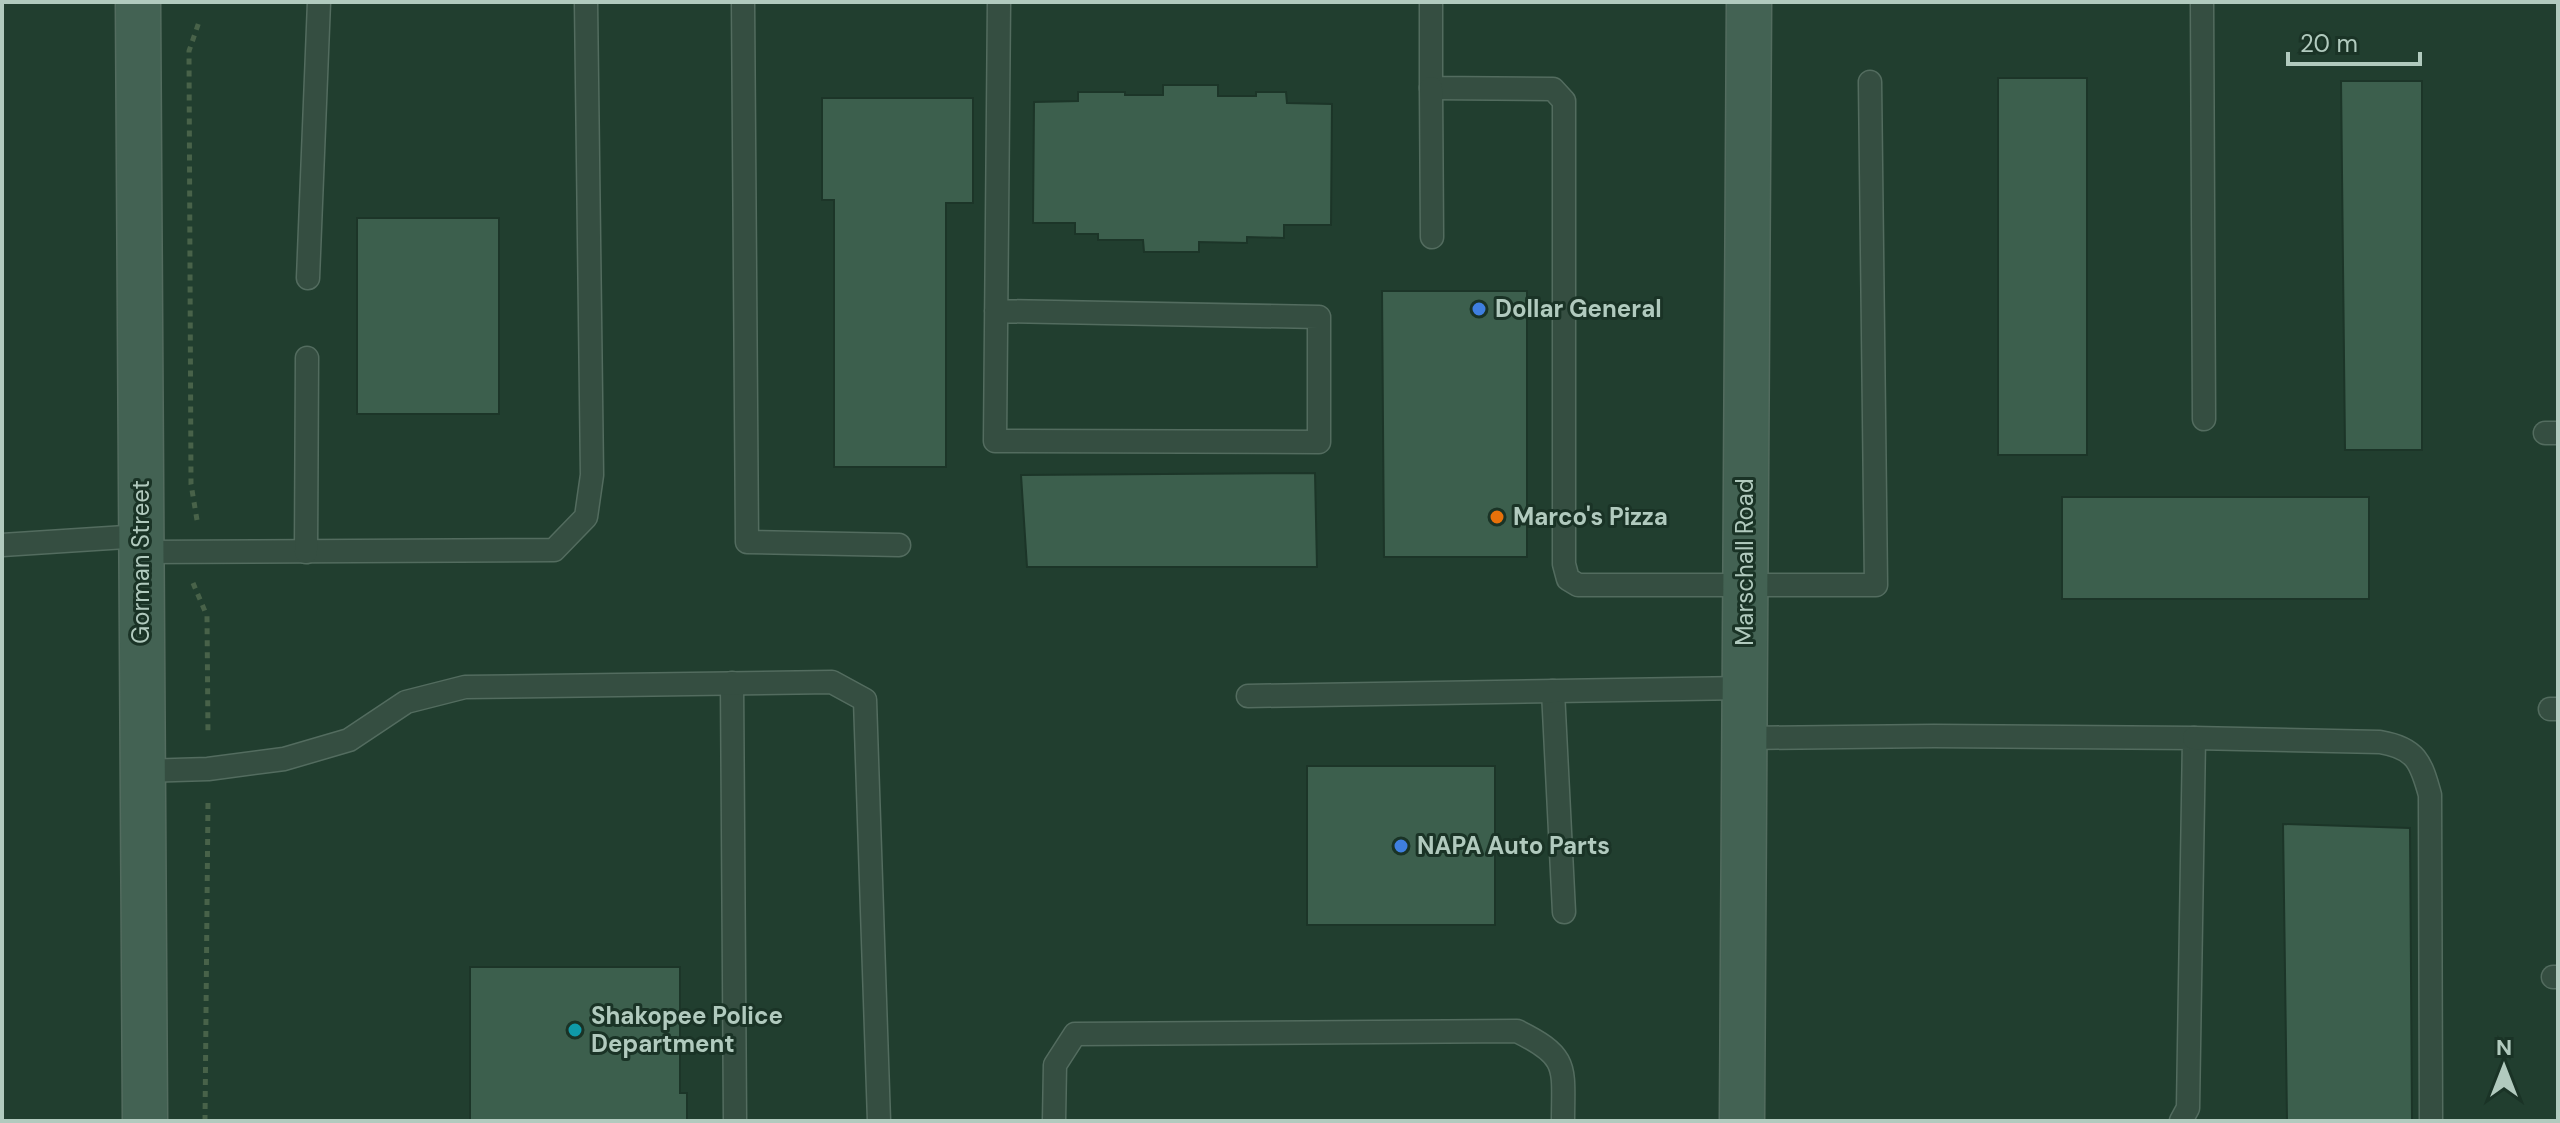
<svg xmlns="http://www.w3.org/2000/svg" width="2560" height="1123" font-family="'DM Sans',sans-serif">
	<rect width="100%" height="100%" fill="#213e2f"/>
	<!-- building -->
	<g fill="#3c5f4d" stroke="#1c3528" stroke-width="2">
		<rect x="1998" y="78" width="89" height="377"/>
		<polygon points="2341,81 2422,81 2422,450 2345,450"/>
		<polygon points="1163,85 1218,85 1218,96 1256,96 1256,92 1286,92 1287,103 1332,104 1331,225 1284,225 1284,238 1247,237 1247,243 1199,242 1199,252 1144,252 1143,240 1098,240 1098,234 1075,234 1075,223 1033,223 1034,102 1078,101 1078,92 1125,92 1125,95 1163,95"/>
		<polygon points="822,98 973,98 973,203 946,203 946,467 834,467 834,200 822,200"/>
		<rect x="357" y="218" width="142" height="196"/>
		<polygon points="1382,291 1527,291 1527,557 1384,557"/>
		<polygon points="1315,473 1317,567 1027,567 1021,475"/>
		<rect x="2062" y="497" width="307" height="102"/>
		<rect x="1307" y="766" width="188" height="159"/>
		<polygon points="2283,824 2410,828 2412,1121 2287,1121"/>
		<polygon points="470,967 680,967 680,1093 687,1093 687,1121 470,1121"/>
	</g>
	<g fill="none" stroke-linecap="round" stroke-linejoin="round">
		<defs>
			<g id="lane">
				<polyline points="743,2 747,542 899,545"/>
				<polyline points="1431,2 1431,88 1553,89 1564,101 1564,564 1568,579 1578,585 1876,585 1870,82"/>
				<polyline points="2202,2 2204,419"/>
				<polyline points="1431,88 1432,237"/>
				<polyline points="308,278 319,2"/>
				<polyline points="996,311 1319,317 1319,442 995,441 999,2"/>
				<polyline points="2545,433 2558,433"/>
				<polyline points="2,545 141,536"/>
				<polyline points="141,552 554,550 586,517 592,475 586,2"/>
				<polyline points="306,552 307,358"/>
				<polyline points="732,683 735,1121"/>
				<polyline points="1553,691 1564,912"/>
				<polyline points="1248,696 1745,688"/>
				<polyline points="2550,709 2558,709"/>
				<polyline points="1744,738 1934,736 2194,738 2188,1108 2181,1121"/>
				<path d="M2194,738L2380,742C2416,748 2421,762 2430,795L2431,1121"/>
				<polyline points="142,771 208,769 284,759 349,740 406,702 465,687 832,682 865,700 879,1121"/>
				<polyline points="2553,977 2558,977"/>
				<path d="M1054,1121L1055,1065L1075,1034L1517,1031C1570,1057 1563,1067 1563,1121"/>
			</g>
			<g id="secondary">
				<polyline points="138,2 145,1121"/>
				<polyline points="1742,1121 1749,2"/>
			</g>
		</defs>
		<!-- lane casing -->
		<use href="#lane" stroke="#536c5f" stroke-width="25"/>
		<!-- secondary casing -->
		<use href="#secondary" stroke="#536c5f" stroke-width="47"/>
		<!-- path -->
		<g stroke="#486249" stroke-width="5" stroke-dasharray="6 6" stroke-linecap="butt">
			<polyline points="197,520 191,484 189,51 200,19"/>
			<polyline points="193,583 207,616 208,734"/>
			<polyline points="205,1121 208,800"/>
		</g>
		<!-- lane -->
		<use href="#lane" stroke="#354e41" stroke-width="22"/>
		<!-- secondary -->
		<use href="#secondary" stroke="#436253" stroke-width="44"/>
	</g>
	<!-- markers -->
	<g fill="#3f7fe0" stroke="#1a3326" stroke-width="3">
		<circle cx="1479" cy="309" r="8"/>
		<circle cx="1401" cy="846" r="8"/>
	</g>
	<circle fill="#e8710a" stroke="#1a3326" stroke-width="3" cx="1497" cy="517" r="8"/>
	<circle fill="#0f9aa8" stroke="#1a3326" stroke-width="3" cx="575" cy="1030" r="8"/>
	<g text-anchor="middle" stroke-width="6" stroke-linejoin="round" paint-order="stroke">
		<!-- poi labels -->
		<g font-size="24" font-weight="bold" fill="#b1cabe" stroke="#1a3326" text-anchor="start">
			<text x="1495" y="317">Dollar General</text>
			<text x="1513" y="525">Marco's Pizza</text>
			<text x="1417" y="854">NAPA Auto Parts</text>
			<text x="591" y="1024">Shakopee Police<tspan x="591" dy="28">Department</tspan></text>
		</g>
		<!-- street labels -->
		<g font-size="24" fill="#b1cabe" stroke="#1a3326">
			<text transform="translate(141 562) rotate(-90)" y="8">Gorman Street</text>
			<text transform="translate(1745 562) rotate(-90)" y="8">Marschall Road</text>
		</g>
	</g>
	<!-- border -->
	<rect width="2560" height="1123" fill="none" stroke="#b1cabe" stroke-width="8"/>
	<!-- north arrow -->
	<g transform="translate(2504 1067)" stroke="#1a3326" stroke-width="6" paint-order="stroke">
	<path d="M0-6L14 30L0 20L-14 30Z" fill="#b1cabe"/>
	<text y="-12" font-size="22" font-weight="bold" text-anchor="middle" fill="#b1cabe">N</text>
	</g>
	<!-- scale -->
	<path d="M2288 52v12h132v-12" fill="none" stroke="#b1cabe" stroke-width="4"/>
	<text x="2300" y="52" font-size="24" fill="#b1cabe" stroke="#1a3326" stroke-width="6" paint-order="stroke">20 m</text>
</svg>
